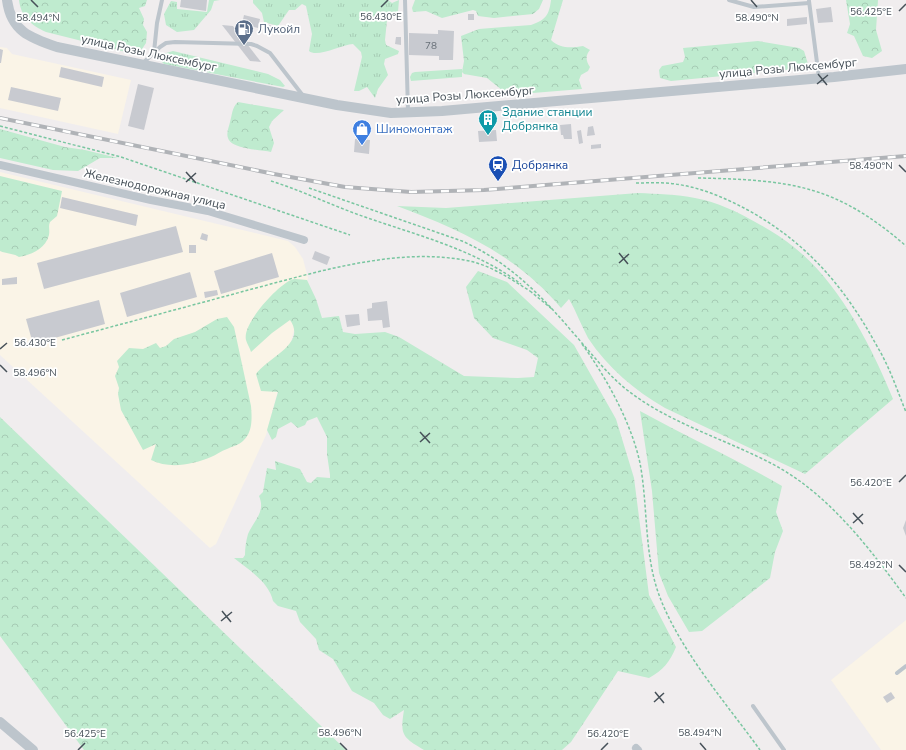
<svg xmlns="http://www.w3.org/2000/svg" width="906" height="750" font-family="'Nunito Sans',sans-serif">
	<defs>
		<pattern id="grass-tufts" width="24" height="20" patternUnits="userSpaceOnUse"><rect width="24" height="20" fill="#bfebcf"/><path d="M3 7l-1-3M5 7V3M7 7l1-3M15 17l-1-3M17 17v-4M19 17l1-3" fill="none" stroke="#a6cbb4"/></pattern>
		<pattern id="forest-crowns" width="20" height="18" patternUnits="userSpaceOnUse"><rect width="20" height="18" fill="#bfebcf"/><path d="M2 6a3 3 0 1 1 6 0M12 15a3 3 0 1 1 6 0" fill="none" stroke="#a6cbb4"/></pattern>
	</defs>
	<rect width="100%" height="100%" fill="#f0edee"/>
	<!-- commercial -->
	<g fill="#faf4e7">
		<polygon points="0,47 7,48 12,54 131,80 118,134 0,108"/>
		<polygon points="0,172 288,241 295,247 303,259 308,278 266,435 216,544 210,548 0,355"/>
		<polygon points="906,620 906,750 881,750 831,680"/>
	</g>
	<!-- grass -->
	<g fill="url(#grass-tufts)">
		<polygon points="209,0 220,0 214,1 211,10 194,30 177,32 166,25 164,14 171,1 177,2 177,9 207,12"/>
		<path d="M253,0H388L392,3L399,0L398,12L387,20L385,40L386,45L399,51L398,54L385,59L384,64L388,75L378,89L375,98L367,87L359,91H354L362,57L361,52L353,44C341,45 317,58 309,51L312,34L306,6L302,4L295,10H289L278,26L264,22L262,13L253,3Z"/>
		<polygon points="173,51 268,74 280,80 285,86 283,87 164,64 161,61 160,57 163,54"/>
		<polygon points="462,69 462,77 411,81 410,77 412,73 415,72"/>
	</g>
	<!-- forest -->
	<g fill="url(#forest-crowns)">
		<path d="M19,0H147L145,6L139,8L144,19L143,25L147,32L146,43L142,49L133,52H126L46,32C31,25 21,17 19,0Z"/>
		<polygon points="415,0 543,0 539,9 533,14 494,18 478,16 476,11 473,10 442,18 426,11 413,12 412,8"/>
		<path d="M551,0H563L551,40C560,49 572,48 583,46L590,50C585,56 586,61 590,67L588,71L581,75L579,80L582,89L508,95L487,78L464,74L462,72L464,61L461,36L479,29L531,25C546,20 549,15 551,0Z"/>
		<polygon points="846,0 878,0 876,30 882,51 872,58 863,56 854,36 847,33 850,24"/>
		<polygon points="758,41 799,48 804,51 808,64 805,68 671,81 660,78 659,70 662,66 683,62 685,57 683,48"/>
		<path d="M238,102L284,110L272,121L269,127L274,143L271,152C261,150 231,149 228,138C226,133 229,127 230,122C232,115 232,107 238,102Z"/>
		<polygon points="0,129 65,147 85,150 118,158 100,158 78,171 53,170 0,158"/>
		<path d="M0,176L62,191L57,216L50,222C48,226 50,230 49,235C45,249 33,254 19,257C13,253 7,254 0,251Z"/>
		<path d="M638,193C657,194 677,194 695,198C717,202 738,212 757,223C770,230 783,238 795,248C839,283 872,347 893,399L805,474L665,408C634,390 608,368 588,338C581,325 576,311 569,299L561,308C518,256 459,229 397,206L446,208Z"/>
		<path d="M478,271L507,282L574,345L616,419L634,478L649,595L676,647C670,662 663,670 649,678L618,671L571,742L562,750H424C402,737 400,735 404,710L390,719L383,715L374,703L352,691L333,659L319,650L316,639L300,622L296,611L278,606L273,601C269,582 249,570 234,558H243L245,555C245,548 246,541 248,534C254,520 266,512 259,496L263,492L267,468L276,470L275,461L300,469L307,482L311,483L317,477L330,478V475L327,454V437L317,417L307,421L305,425L298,428L291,422L278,429L276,437L272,440L267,430L278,392L261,391L256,374C268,357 307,344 290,320L272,333L251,352C250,348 247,344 246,340C242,324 277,286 291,280C295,278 302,280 307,280L316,299L322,318L339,316L343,332L355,334L385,332L399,337L464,376L518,378L534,377L538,358L527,350L493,338L474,318L466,287Z"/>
		<path d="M227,317L234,327L251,406C252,418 253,432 243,441C239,445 233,446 227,449C221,451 216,455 211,457C192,465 169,469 151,460L156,444L143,450L121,410L118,394L119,388L115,376L119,367L117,361L129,348L143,349L156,343L160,348L166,346L174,339L195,332L217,319Z"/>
		<path d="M640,411C687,437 736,459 782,486L776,512L783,531L775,552L770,578L702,631L689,632L668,596L659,573L652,491Z"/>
		<polygon points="0,417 346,750 84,750 0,636"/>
	</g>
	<!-- building -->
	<g fill="#c8cad0">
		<polygon points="181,0 207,0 206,11 180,7"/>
		<polygon points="831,7 833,22 818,23 816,9"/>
		<rect x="468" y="14" width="6" height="6"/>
		<polygon points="244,15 260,19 258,28 242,24"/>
		<polygon points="807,17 807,24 787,26 787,19"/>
		<polygon points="222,25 233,26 261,62 250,61"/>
		<polygon points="269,25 276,27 274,32 267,30"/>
		<polygon points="438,30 454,31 453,60 439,60 439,56 409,55 409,33 438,34"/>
		<polygon points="396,37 401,37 401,45 395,44"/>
		<polygon points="0,49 3,50 1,63 0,63"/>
		<polygon points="61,67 104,77 102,87 59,77"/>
		<polygon points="138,84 154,88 144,130 128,126"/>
		<polygon points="11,87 61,98 58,111 8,100"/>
		<polygon points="571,124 572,139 564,139 563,135 561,135 560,125"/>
		<polygon points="593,126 595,135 587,136 588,127"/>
		<polygon points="496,130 497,141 479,142 478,131"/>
		<polygon points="581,130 583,143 579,144 577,131"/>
		<polygon points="355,139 370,140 369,154 354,152"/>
		<polygon points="601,144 601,148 591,149 591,145"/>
		<polygon points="62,197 138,215 136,226 60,208"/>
		<polygon points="176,226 183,252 44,289 37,263"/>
		<polygon points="202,233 208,235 207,241 200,239"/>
		<rect x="189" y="245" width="7" height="8"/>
		<polygon points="315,251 330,257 327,265 312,259"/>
		<polygon points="272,253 279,277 221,294 214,271"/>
		<polygon points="190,272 197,297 127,317 120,293"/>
		<polygon points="17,277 17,284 2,285 2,279"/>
		<polygon points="217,290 218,295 205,298 204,292"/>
		<polygon points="99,300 105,324 33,344 26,319"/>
		<polygon points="387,301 390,327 383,328 382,320 368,321 367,309 372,308 372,303"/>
		<polygon points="359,314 360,325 347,327 345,315"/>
		<polygon points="906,520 906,536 903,528"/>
		<polygon points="891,692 895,698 887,703 883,697"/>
	</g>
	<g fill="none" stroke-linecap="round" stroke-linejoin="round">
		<!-- path -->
		<g stroke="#79c6a0" stroke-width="1.5" stroke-dasharray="3 2" stroke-linecap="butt">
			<polyline points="0,126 121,157 350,235"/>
			<path d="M698,178C789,180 835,184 906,246"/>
			<path d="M271,181C303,191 333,206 365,217C419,236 474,249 521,284"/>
			<path d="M636,183C649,183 662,182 675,184C699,187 723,197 744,208C806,241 845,287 878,348C890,368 897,390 906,412"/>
			<path d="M309,188L462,241C509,262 542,296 575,335C592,354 607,374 627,390C672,425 729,440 778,467C831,497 871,550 906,598"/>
			<polyline points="530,291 552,309"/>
			<path d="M62,340C122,324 182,308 241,292C310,274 393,247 464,260C489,264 509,278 530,291"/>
			<path d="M582,344C606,377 631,422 640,463C648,506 644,551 658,592C677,647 726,703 760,750"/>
		</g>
		<!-- service -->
		<g stroke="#bdc5cc" stroke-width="4">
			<polyline points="405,0 408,112"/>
			<polyline points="729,0 754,7 809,3"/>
			<polyline points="809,1 819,78"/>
			<polyline points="154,52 157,23 162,0"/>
			<polyline points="142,64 160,47 166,43 175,42 251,44 257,46 270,53 304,97"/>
			<polyline points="897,673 906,666"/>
			<polyline points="753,706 784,750"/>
		</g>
		<!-- minor -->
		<g stroke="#bdc5cc" stroke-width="8">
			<polyline points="0,165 151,200 208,211 304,240"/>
			<polyline points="636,748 638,750"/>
		</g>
		<!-- tertiary -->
		<g stroke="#bdc5cc" stroke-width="10">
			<path d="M7,0C11,31 30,38 57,47L337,105L391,113L442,111L834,77L906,69"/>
			<polyline points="0,722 33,750"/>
		</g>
		<defs>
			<polyline id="rail" points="0,118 274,174 345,187 411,192 484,190 906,156"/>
		</defs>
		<!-- rail casing -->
		<use href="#rail" stroke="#b0b3b7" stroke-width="4"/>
		<!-- rail -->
		<use href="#rail" stroke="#fff" stroke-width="2.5" stroke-dasharray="8" stroke-linecap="butt"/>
	</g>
	<!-- ticks -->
	<path fill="none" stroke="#475159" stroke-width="1.5" d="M31,0L38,7M751,0L757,7M381,7L388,0M899,11L906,4M818,74L827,85M817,84L828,75M899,165L906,172M186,172L196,183M186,182L196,173M619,253L628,264M619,263L629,254M0,349L7,343M0,365L7,372M420,432L430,443M420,442L430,433M899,482L906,475M853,513L863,524M853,523L863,514M899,565L906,572M222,611L231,622M221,621L232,612M655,692L664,703M654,702L664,693M340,743L347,750M700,743L706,750M78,750L85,743M601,750L608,743"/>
	<!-- icons -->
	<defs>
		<symbol id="fuel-pin" viewBox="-11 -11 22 30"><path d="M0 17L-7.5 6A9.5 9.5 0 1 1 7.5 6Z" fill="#5c6f8a" stroke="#fff"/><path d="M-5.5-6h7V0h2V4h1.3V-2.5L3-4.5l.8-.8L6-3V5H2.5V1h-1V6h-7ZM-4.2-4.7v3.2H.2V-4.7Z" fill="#fff"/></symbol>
		<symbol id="building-pin" viewBox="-11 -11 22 30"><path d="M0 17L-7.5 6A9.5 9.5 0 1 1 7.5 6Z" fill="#0f9aa8" stroke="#fff"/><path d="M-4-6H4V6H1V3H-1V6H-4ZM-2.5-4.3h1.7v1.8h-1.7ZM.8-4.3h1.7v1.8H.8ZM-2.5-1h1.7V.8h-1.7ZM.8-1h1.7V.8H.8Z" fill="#fff"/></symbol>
		<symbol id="shop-pin" viewBox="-11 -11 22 30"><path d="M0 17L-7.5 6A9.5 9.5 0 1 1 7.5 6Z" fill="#3f7fe0" stroke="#fff"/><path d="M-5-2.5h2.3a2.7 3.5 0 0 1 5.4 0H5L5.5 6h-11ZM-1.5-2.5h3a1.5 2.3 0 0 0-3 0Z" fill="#fff"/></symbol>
		<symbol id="station-pin" viewBox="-11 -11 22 30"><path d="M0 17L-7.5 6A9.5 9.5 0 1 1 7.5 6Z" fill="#1a4fb4" stroke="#fff"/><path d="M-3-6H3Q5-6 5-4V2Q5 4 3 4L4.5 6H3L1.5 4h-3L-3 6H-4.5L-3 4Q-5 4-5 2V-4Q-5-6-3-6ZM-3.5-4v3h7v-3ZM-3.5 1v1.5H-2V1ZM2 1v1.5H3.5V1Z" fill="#fff"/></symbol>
	</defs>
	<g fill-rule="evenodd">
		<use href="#fuel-pin" x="233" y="18" width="22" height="30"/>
		<use href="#building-pin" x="477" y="108" width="22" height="30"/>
		<use href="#shop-pin" x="351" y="118" width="22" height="30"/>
		<use href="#station-pin" x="487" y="154" width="22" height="30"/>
	</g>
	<g text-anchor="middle" stroke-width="3.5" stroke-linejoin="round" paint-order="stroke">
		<!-- number labels -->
		<g font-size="10" fill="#676f77">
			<text x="431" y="49">78</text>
		</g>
		<!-- service labels -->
		<g font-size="12" fill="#4e5e75" stroke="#fff" text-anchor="start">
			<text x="258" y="33">Лукойл</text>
		</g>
		<!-- street labels -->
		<g font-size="12" fill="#475159" stroke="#fff">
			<text transform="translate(149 53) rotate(12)" y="4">улица Розы Люксембург</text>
			<text transform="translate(788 68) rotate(-5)" y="4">улица Розы Люксембург</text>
			<text transform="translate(465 95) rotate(-4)" y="4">улица Розы Люксембург</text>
			<text transform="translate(155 189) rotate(13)" y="4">Железнодорожная улица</text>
		</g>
		<!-- culture labels -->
		<g font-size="12" fill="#0d838f" stroke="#fff" text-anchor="start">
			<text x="502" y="116">Здание станции<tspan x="502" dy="14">Добрянка</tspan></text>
		</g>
		<!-- shop labels -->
		<g font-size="12" fill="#366cbe" stroke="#fff" text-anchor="start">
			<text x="376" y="133">Шинoмонтаж</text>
		</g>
		<!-- transit labels -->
		<g font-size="12" fill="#164399" stroke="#fff" text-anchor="start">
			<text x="512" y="169">Добрянка</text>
		</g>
	</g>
	<g font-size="10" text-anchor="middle" fill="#475159" stroke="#fff" stroke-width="3.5" stroke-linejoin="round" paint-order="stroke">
		<text x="871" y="15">56.425°E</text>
		<text x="381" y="20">56.430°E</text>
		<text x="38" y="21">58.494°N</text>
		<text x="757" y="21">58.490°N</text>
		<text x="871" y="169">58.490°N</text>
		<text x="35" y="346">56.430°E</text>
		<text x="35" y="376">58.496°N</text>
		<text x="871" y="486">56.420°E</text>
		<text x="871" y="568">58.492°N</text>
		<text x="340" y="736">58.496°N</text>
		<text x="700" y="736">58.494°N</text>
		<text x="85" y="737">56.425°E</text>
		<text x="608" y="737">56.420°E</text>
	</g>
</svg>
